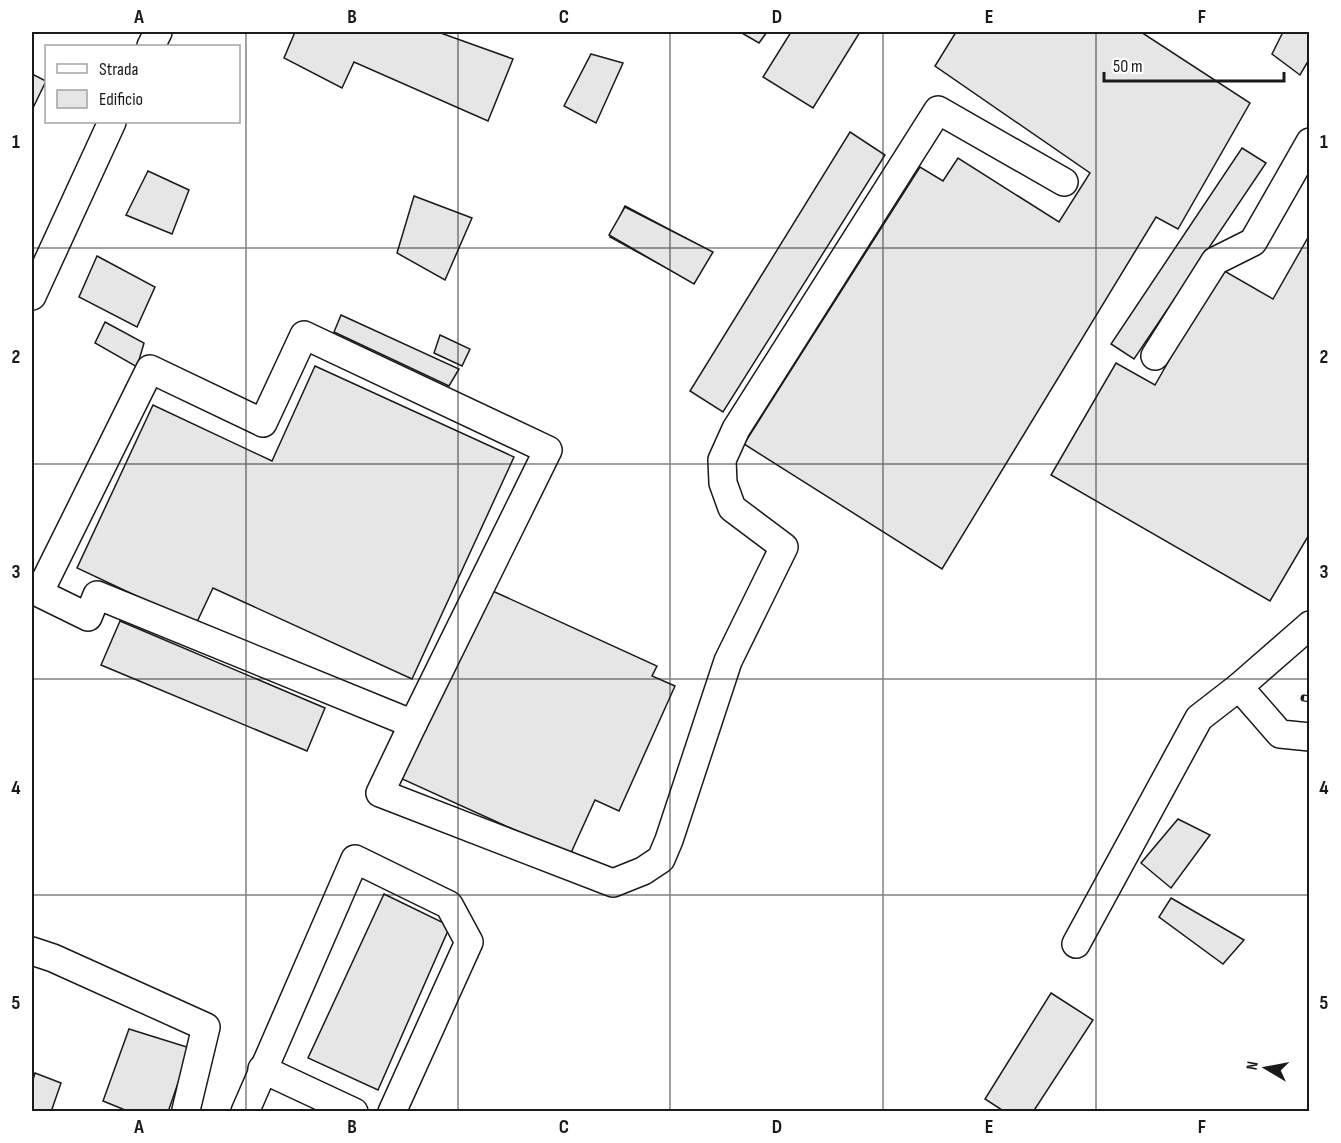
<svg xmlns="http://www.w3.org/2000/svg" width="1341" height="1143" font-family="'Sofia Sans Condensed',sans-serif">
	<rect width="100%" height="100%" fill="#fff"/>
	<!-- building -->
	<g fill="#e6e6e6" stroke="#1a1a1a" stroke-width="1.5">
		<polygon points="295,32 438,32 513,59 488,121 354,62 342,88 284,58"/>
		<polygon points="740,32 767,32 759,43"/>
		<polygon points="791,32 860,32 813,108 763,77"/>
		<polygon points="956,32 1141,32 1250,103 1178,229 1156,217 942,569 744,444 920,167 943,181 958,158 1059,222 1090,173 935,66"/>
		<polygon points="1283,32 1310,32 1310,58 1300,75 1272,54"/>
		<polygon points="591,54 623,63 596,123 564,106"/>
		<polygon points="32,74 46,81 32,110"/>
		<polygon points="850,132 885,155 723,412 690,391"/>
		<polygon points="1242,148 1266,163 1134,359 1111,344"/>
		<polygon points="148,171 189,190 172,234 126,215"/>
		<polygon points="414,196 472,218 445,280 397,253"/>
		<polygon points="625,206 712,252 694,283 610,237"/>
		<polygon points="625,207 713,252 694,284 609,235"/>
		<polygon points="1310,234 1310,533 1270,601 1051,475 1116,363 1155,385 1221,269 1273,299"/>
		<polygon points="97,256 155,287 137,327 79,297"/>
		<polygon points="341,315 459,369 449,386 334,332"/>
		<polygon points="105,322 144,343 137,367 95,343"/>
		<polygon points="440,335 470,349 462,366 434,353"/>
		<polygon points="315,366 514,457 412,679 213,588 196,624 77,568 153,405 272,461"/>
		<polygon points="486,588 657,666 652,676 675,686 619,811 595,800 570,855 400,778"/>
		<polygon points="120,621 325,708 307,751 101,665"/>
		<polygon points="1178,819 1210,835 1171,888 1141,863"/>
		<polygon points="384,894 450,926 378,1090 308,1058"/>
		<polygon points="1171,898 1244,940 1223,964 1159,917"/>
		<polygon points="1051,993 1093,1020 1033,1112 1005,1112 985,1099"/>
		<polygon points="129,1029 190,1048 168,1112 130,1112 103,1101"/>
		<polygon points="35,1073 61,1083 51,1112 32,1112 32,1083"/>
	</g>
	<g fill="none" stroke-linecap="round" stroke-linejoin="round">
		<defs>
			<g id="minor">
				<polyline points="151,46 158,32"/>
				<polyline points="32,296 112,122"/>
				<polygon points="304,335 548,450 413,724 97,595 88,617 39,593 150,369 263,423"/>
				<polyline points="1155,356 1215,261 1253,242 1310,142"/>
				<polyline points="1239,687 1280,734 1310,737"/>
				<polyline points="413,724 380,793 613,883 643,871 661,859 669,840 728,661 784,547 732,508 723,483 722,460 736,429 938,110 1064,182"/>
				<polyline points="1076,944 1199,718 1239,687 1310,625"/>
				<polyline points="32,951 53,958 206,1027 186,1110"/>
				<polyline points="262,1069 354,1112"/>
				<polyline points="245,1112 355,859 449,905 469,942 392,1112"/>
			</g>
		</defs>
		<!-- minor casing -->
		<use href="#minor" stroke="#1a1a1a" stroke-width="30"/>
		<!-- minor -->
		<use href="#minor" stroke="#fff" stroke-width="27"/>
		<defs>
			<polyline id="rail" points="1304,698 1310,699"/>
		</defs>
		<!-- rail casing -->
		<use href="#rail" stroke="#1a1a1a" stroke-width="7"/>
		<!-- rail -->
		<use href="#rail" stroke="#fff" stroke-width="4.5" stroke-dasharray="14" stroke-linecap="butt"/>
	</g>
	<!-- grid -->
	<path fill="none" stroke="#1a1a1a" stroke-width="1.5" stroke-opacity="0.55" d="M246,32V1112M458,32V1112M670,32V1112M883,32V1112M1096,32V1112M32,248H1310M32,464H1310M32,679H1310M32,895H1310"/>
	<!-- border -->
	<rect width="1341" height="1143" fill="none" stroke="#ffffff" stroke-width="66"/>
	<!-- legend -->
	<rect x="45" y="45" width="195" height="78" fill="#ffffff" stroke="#a3a3a3" stroke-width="1.5"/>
	<rect x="57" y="64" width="30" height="9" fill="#ffffff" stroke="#a3a3a3" stroke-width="1.5"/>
	<text x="99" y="75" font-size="18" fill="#1a1a1a">Strada</text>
	<rect x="57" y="90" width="30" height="18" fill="#e6e6e6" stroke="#a3a3a3" stroke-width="1.5"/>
	<text x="99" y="105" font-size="18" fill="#1a1a1a">Edificio</text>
	<!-- north arrow -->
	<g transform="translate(1266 1068) rotate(280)" stroke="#ffffff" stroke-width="4.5" paint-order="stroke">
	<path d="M0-4.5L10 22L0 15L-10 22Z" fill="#1a1a1a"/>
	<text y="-9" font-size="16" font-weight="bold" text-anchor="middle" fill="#1a1a1a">N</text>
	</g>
	<!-- scale -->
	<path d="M1104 72v9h180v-9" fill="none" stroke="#1a1a1a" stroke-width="3"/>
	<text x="1113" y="72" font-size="18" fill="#1a1a1a" stroke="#ffffff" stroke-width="4.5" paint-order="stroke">50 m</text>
	<rect x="33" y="33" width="1275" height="1077" fill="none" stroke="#1a1a1a" stroke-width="2"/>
	<g font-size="20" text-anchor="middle" font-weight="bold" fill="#1a1a1a">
		<text x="139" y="23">A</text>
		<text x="352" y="23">B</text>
		<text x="564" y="23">C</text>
		<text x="777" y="23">D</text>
		<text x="989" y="23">E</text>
		<text x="1202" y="23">F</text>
		<text x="16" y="148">1</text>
		<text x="1324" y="148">1</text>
		<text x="16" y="363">2</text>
		<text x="1324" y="363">2</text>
		<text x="16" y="578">3</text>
		<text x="1324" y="578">3</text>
		<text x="16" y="794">4</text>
		<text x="1324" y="794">4</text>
		<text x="16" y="1009">5</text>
		<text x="1324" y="1009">5</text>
		<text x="139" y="1133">A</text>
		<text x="352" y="1133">B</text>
		<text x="564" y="1133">C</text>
		<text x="777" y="1133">D</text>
		<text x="989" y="1133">E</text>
		<text x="1202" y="1133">F</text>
	</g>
</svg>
